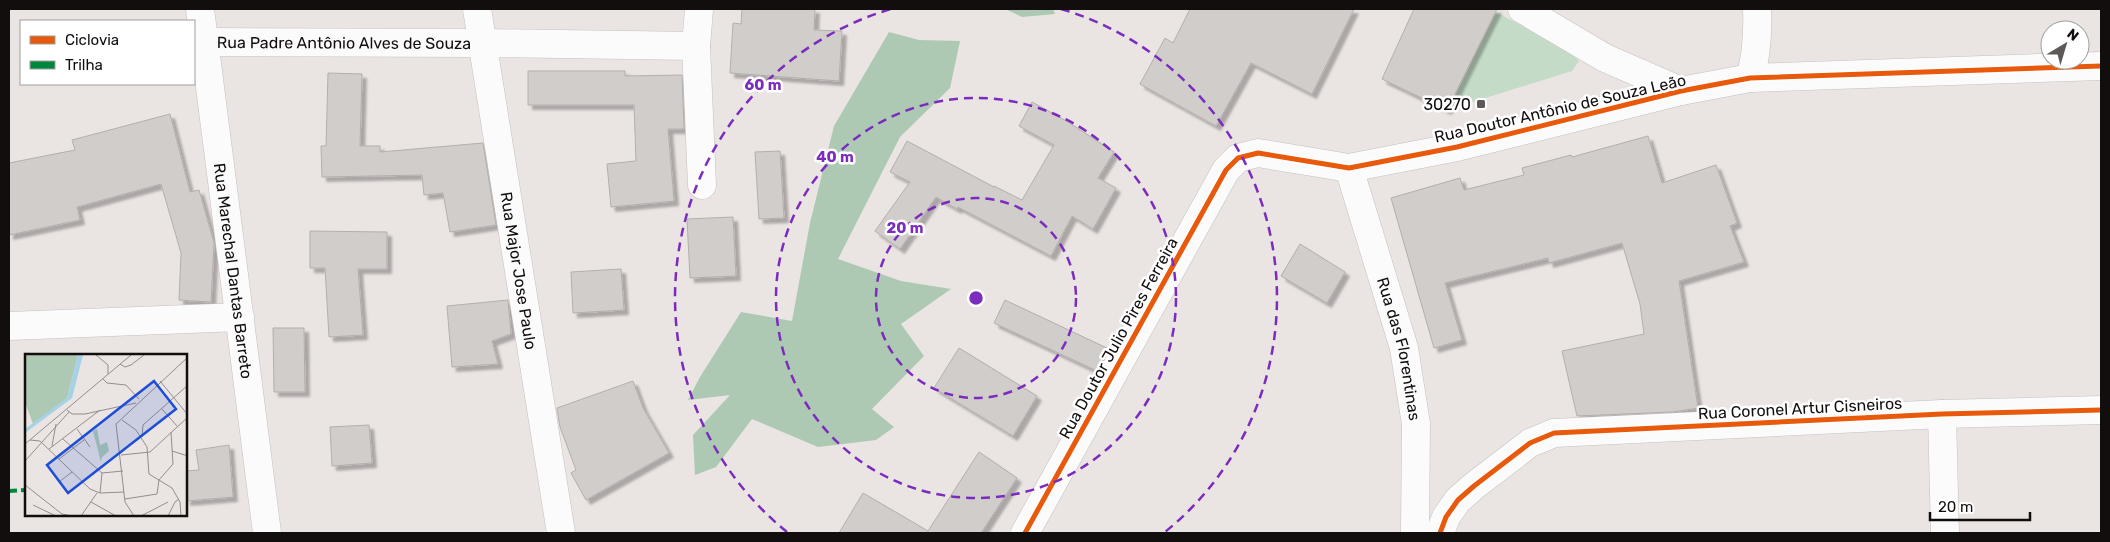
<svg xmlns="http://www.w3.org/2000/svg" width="2110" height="542" font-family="Rubik,sans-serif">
	<defs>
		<filter id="shadow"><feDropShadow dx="4.5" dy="4.5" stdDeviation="1" flood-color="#0004"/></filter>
	</defs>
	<rect width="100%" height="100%" fill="#eae4e2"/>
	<!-- green -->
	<polygon fill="#c4dbc7" points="1496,12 1567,50 1579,61 1572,71 1447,110"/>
	<!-- forest -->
	<g fill="#aec9b3">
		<polygon points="1005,9 1053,9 1055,14 1022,17"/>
		<polygon points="889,32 919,40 960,41 950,88 900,137 838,259 901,281 951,289 901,324 924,356 872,409 894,427 876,440 818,447 752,419 716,467 695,475 693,435 730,395 688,400 700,377 741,312 792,321 810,223 834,126"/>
	</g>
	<!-- building -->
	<g fill="#d1cdcb" stroke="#b3afad" filter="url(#shadow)">
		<polygon points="742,9 815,9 814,30 842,31 839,81 730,73 733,23 741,24"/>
		<polygon points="1190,9 1354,9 1312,94 1251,63 1216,126 1140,84 1165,38 1173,43"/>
		<polygon points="1414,9 1497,9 1447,110 1382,79"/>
		<polygon points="528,71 625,71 625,76 682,75 684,129 668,129 674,201 611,207 607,164 636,161 634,105 528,105"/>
		<polygon points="328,73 362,74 360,146 380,146 380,152 483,143 496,225 450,232 443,193 424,195 422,175 322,177 321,146 326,146"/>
		<polygon points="1032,102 1068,122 1114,152 1098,178 1116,188 1093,229 1072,216 1051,256 958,207 957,209 936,197 900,249 875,231 910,182 890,172 907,141 994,187 994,186 1022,200 1054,145 1019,126"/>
		<polygon points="170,114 190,192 199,190 214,243 211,302 179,300 181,253 161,184 77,207 80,220 9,235 9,163 75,150 72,140"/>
		<polygon points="1648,136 1662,183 1716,165 1737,223 1730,226 1744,262 1679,281 1698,408 1672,412 1577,416 1562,351 1644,334 1640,304 1622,243 1549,263 1548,258 1445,283 1462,340 1434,348 1391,198 1460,178 1464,190 1524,175 1522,168 1571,155 1572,157"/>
		<polygon points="780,151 784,218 759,219 755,152"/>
		<polygon points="733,217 736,276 690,278 687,219"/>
		<polygon points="310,231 387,232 387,269 358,269 363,335 329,337 325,268 310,268"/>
		<polygon points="1300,244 1345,272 1327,303 1281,276"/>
		<polygon points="621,269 624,310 573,313 571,272"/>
		<polygon points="508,300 511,334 492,341 498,364 452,367 447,306"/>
		<polygon points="1005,300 1109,349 1097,371 994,323"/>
		<polygon points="273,328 304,328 305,392 274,392"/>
		<polygon points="959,348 1037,396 1013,436 934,388"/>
		<polygon points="633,381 643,408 669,453 586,500 571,473 576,470 560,427 557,408"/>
		<polygon points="369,425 372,463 332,466 330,427"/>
		<polygon points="229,445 233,497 186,501 186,471 199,470 196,450"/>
		<polygon points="979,452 1017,478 981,533 839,533 863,493 928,531"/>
	</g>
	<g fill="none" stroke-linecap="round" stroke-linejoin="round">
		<defs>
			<g id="minor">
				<path id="s1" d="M200,9L267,533"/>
				<path id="s2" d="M477,9L561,533"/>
				<polyline points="699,9 696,46 702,185"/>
				<polyline points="1522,9 1605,58 1681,91"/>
				<path id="s3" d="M205,42L482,43L696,46"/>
				<path d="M1750,78C1757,55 1758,33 1757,9"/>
				<path id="s4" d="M1349,168L1404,348L1416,424L1415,533"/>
				<polyline points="9,326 240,317"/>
				<polyline points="1942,414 1945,533"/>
				<polyline points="1440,533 1446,517 1458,500 1474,486 1530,443 1554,433 1942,414 2101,410"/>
			</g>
			<polyline id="tertiary" points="1025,533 1226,170 1238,158 1258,153 1349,168 1457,147 1681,91 1750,78 2101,66"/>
		</defs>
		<!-- minor casing -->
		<use href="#minor" stroke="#c5c0be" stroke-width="29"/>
		<!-- tertiary casing -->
		<use href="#tertiary" stroke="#c5c0be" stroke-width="29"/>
		<!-- minor -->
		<use href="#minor" stroke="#fcfbfb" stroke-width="28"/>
		<!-- tertiary -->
		<use href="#tertiary" stroke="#fcfbfb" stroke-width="28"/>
		<!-- quiet -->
		<polyline stroke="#00873e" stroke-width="4" stroke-dasharray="8 4" stroke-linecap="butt" points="9,491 26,490"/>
		<defs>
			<g id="cycleway">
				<polyline points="1025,533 1226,170 1238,158 1258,153 1349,168 1457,147 1681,91 1750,78 2101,66"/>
				<polyline points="1440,533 1446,517 1458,500 1474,486 1530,443 1554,433 1942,414 2101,410"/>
			</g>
		</defs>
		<!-- cycleway casing -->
		<use href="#cycleway" stroke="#fff" stroke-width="8"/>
		<!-- cycleway -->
		<use href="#cycleway" stroke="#e8590c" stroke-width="5"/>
	</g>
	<!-- distance rings -->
	<g fill="none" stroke="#7b2cbf" stroke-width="2.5" stroke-dasharray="9 6">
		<circle cx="976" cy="298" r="100"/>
		<circle cx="976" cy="298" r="200"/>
		<path d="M787 532A301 301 0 0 1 891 9M1061 9A301 301 0 0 1 1165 532"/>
	</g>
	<!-- markers -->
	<rect fill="#5d5958" stroke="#fff" stroke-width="2" x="1476" y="99" width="10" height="10" rx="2.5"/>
	<g text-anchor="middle" stroke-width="5" stroke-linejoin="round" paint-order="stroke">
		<!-- street labels -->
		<g font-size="16" fill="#110e0d" stroke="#fff">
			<text dy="6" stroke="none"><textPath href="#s3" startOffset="139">Rua Padre Antônio Alves de Souza</textPath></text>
			<text transform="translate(1560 108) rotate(-13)" y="6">Rua Doutor Antônio de Souza Leão</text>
			<text dy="6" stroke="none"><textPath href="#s1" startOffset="264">Rua Marechal Dantas Barreto</textPath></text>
			<text dy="6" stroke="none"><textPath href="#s2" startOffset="265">Rua Major Jose Paulo</textPath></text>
			<text transform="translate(1118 338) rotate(-61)" y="6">Rua Doutor Julio Pires Ferreira</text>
			<text dy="6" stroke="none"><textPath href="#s4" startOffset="188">Rua das Florentinas</textPath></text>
			<text transform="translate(1800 408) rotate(-3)" y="6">Rua Coronel Artur Cisneiros</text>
		</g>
		<!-- poi labels -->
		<g font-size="16" fill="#110e0d" stroke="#fff" text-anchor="end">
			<text x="1471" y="110">30270</text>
		</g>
	</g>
	<!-- overview -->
	<g transform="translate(25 354)">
		<rect width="162" height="162" fill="#eae4e2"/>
		<path d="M0,1H53L42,44L8,70L0,48ZM72,75L75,91L82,88L84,97L77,103L76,108L68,77Z" fill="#aec9b3"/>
		<path d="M53,1H58L47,44L0,79V75L42,44Z" fill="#a5d2e6"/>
		<path fill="none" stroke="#938e8d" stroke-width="1" d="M71,1L83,11V20M95,10L100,13L106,11L119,1M78,25L82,29L101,31L114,45M135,27L163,61M137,55L152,72M42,56L47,60H60L111,49M97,66L111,76L122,93L124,120L147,134L155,148L156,162M52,75L65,93M117,83L118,71L163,31M38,85L77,119M5,86L15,87L65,135L75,139L99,138M0,90L106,1M27,92L31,70M24,95L75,56M147,97L163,102M125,98L163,63M96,101L125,98M34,105L59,86M0,107L44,58M77,119L98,117M34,128L47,118M0,131L37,160L47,162M75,139L77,119M100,145L132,140L134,126L148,110L146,78M66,148L91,162M8,151L31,162M56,162L72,139M109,162L100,148L91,70L163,3M116,162L143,148M143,162L150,148L154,145"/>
		<path fill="#1d4ed8" fill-opacity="0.15" stroke="#1d4ed8" stroke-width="2.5" d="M129,27L151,55L43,139L22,111Z"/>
		<rect width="162" height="162" fill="none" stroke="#110e0d" stroke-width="2.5"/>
	</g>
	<circle cx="976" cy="298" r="8" fill="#7b2cbf" stroke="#fff" stroke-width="2.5"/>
	<g font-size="15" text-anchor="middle" font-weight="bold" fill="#7b2cbf" stroke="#fff" stroke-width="5" stroke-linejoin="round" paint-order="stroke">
		<text x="763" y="90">60 m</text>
		<text x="835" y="162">40 m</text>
		<text x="905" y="233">20 m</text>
	</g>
	<!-- border -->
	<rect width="2110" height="542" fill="none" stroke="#110e0d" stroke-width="20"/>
	<!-- legend -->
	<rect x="20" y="20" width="175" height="65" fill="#ffffff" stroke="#a09f9e"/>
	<rect x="30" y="36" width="25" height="8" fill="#e8590c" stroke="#a09f9e"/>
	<text x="65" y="45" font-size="15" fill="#110e0d">Ciclovia</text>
	<rect x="30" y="61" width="25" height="8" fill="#00873e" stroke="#a09f9e"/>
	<text x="65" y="70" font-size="15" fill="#110e0d">Trilha</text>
	<!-- north arrow -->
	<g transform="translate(2065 45) rotate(38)"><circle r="24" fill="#ffffff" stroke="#a09f9e"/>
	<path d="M0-4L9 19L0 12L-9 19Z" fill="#5d5958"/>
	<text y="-8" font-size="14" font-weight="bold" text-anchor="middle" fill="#110e0d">N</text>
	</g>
	<!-- scale -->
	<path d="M1930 512v8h100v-8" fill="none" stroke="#110e0d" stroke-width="2.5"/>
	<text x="1938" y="512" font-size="15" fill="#110e0d" stroke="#ffffff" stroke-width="4" paint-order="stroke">20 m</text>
</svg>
